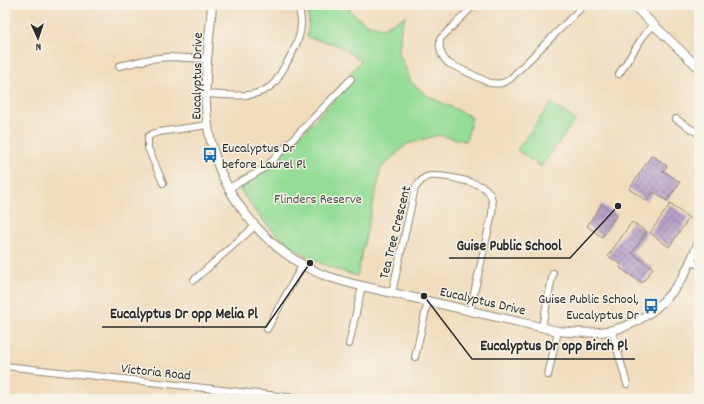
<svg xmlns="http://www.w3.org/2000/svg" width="704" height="404" font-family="Dekko,sans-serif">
	<defs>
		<pattern id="building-cross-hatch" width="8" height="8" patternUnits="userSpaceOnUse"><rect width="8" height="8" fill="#b7a1c9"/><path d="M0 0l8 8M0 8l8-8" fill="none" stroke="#9583a3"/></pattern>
	</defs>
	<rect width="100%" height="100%" fill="#f7f3e8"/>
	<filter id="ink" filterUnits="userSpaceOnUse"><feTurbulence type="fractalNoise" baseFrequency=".025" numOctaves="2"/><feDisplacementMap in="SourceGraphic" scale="8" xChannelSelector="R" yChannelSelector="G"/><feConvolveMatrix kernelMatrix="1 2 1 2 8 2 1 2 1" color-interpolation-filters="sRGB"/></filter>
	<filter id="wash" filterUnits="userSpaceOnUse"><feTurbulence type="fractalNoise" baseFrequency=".012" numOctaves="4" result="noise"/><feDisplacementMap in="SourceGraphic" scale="16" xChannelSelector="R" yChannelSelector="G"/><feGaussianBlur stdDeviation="0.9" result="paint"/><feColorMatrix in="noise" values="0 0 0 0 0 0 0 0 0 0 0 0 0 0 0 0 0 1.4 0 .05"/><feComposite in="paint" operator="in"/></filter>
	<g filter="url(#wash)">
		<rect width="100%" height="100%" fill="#f1ddbd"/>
		<!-- green -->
		<g fill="#95dd97" stroke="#608461">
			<path d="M322,5H347L351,12L366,24L383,28L406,16L401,27L399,53L411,82L428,96L472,117L466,141L438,135L407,144L381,168L357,276C302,261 268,235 238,186L254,178L268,169L355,78L350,73L361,61L338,45L307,37L309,22L308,12Z"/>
			<polygon points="551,103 575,120 541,167 517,150"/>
		</g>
		<g id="blocks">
			<!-- building -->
			<g fill="url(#building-cross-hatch)">
				<polygon points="652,155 667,166 663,171 680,182 667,201 654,192 647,201 629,189"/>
				<polygon points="602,204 617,215 602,237 587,226"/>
				<polygon points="670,204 689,218 669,247 650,233"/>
				<polygon points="632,222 647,232 632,253 653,268 642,283 620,268 622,265 608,256"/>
			</g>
		</g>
	</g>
	<g filter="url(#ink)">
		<use href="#blocks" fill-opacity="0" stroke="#8e8474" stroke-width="1"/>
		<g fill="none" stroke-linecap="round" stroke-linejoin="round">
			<defs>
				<g id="minor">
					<path d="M474,5L440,39C439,50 441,56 448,63L490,83C498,84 504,84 510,79L584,5"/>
					<polyline points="119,66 150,59 169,57 208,59"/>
					<polyline points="619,74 644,35 654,25"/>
					<path d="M207,94C230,95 260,101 276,81C289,58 310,32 297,5"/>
					<polyline points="676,119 699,134"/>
					<polyline points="163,183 148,148 148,137 152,134 159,132 208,125"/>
					<polyline points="229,188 255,174 267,166 351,79"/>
					<polyline points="690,262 699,265"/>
					<polyline points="194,280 255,226"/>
					<path d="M392,293L415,188C418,184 421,180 426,177C437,173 479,182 487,190C493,197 493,205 492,214L470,311"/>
					<polyline points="542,327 553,273"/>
					<polyline points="267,329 303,264"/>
					<polyline points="612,331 627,384"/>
					<polyline points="349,344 362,286"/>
					<polyline points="415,357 428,301"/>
					<polyline points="5,366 305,399"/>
					<polyline points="548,375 558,331"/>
				</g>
				<g id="tertiary">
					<path d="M212,5C209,45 202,87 208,126C217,190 262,248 321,274C335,279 348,283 362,286L558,331C576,333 595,334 613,330C642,324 669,300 684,275C690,264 694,253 699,242"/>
					<polyline points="633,5 699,68"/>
				</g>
			</defs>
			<!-- minor casing -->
			<use href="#minor" stroke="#8e8474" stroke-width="8"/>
			<!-- tertiary casing -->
			<use href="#tertiary" stroke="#8e8474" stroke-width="10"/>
			<!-- minor -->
			<use href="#minor" stroke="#fff" stroke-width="6"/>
			<!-- tertiary -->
			<use href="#tertiary" stroke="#fff" stroke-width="8"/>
		</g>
	</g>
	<!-- icons -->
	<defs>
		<symbol id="bus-bare" viewBox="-9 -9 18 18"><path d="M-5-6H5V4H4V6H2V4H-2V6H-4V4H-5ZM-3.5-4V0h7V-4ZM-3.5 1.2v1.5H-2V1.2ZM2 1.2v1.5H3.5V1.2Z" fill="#1f6fb2" stroke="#f7f3e8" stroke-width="2.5" paint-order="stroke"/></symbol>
	</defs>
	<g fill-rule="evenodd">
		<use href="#bus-bare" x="199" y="144" width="22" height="22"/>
		<use href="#bus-bare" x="640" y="295" width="22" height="22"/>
	</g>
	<g text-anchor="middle" stroke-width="3" stroke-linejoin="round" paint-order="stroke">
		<!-- street labels -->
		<g font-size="14" fill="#2b2b2b" stroke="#f7f3e8">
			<text transform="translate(196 76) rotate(-89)" y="5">Eucalyptus Drive</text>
			<text transform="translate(394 232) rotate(-76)" y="5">Tea Tree Crescent</text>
			<text transform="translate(483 300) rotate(13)" y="5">Eucalyptus Drive</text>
			<text transform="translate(156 371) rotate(6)" y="5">Victoria Road</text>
		</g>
		<!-- poi labels -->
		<g font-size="14" fill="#2b2b2b" stroke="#f7f3e8" text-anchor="start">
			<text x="222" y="152">Eucalyptus Dr<tspan x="222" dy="16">before Laurel Pl</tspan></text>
			<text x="639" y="303" text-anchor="end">Guise Public School,<tspan x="639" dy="16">Eucalyptus Dr</tspan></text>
		</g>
		<!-- park labels -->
		<g font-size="14" fill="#465846" stroke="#f7f3e8">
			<text x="318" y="203">Flinders Reserve</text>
		</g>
	</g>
	<!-- callouts -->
	<path fill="none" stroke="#2b2b2b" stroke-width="1.5" d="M618 206L570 258H449M310 263L266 327H102M424 296L472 359H635"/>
	<g fill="#2b2b2b" stroke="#f7f3e8" stroke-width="1.5">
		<circle cx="618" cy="206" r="4"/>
		<circle cx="310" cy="263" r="4"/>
		<circle cx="424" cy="296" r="4"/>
	</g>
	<g font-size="15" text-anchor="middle" font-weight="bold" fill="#2b2b2b" stroke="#f7f3e8" stroke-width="3" stroke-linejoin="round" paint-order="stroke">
		<text x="509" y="250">Guise Public School</text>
		<text x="184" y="318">Eucalyptus Dr opp Melia Pl</text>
		<text x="554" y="350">Eucalyptus Dr opp Birch Pl</text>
	</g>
	<!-- margin -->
	<rect width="704" height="404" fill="none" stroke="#f7f3e8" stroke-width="20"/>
	<!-- north arrow -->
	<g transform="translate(38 38) rotate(177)" stroke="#f7f3e8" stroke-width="3" paint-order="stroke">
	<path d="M0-3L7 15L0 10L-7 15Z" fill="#2b2b2b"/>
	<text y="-6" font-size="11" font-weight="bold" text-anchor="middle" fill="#2b2b2b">N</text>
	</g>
</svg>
